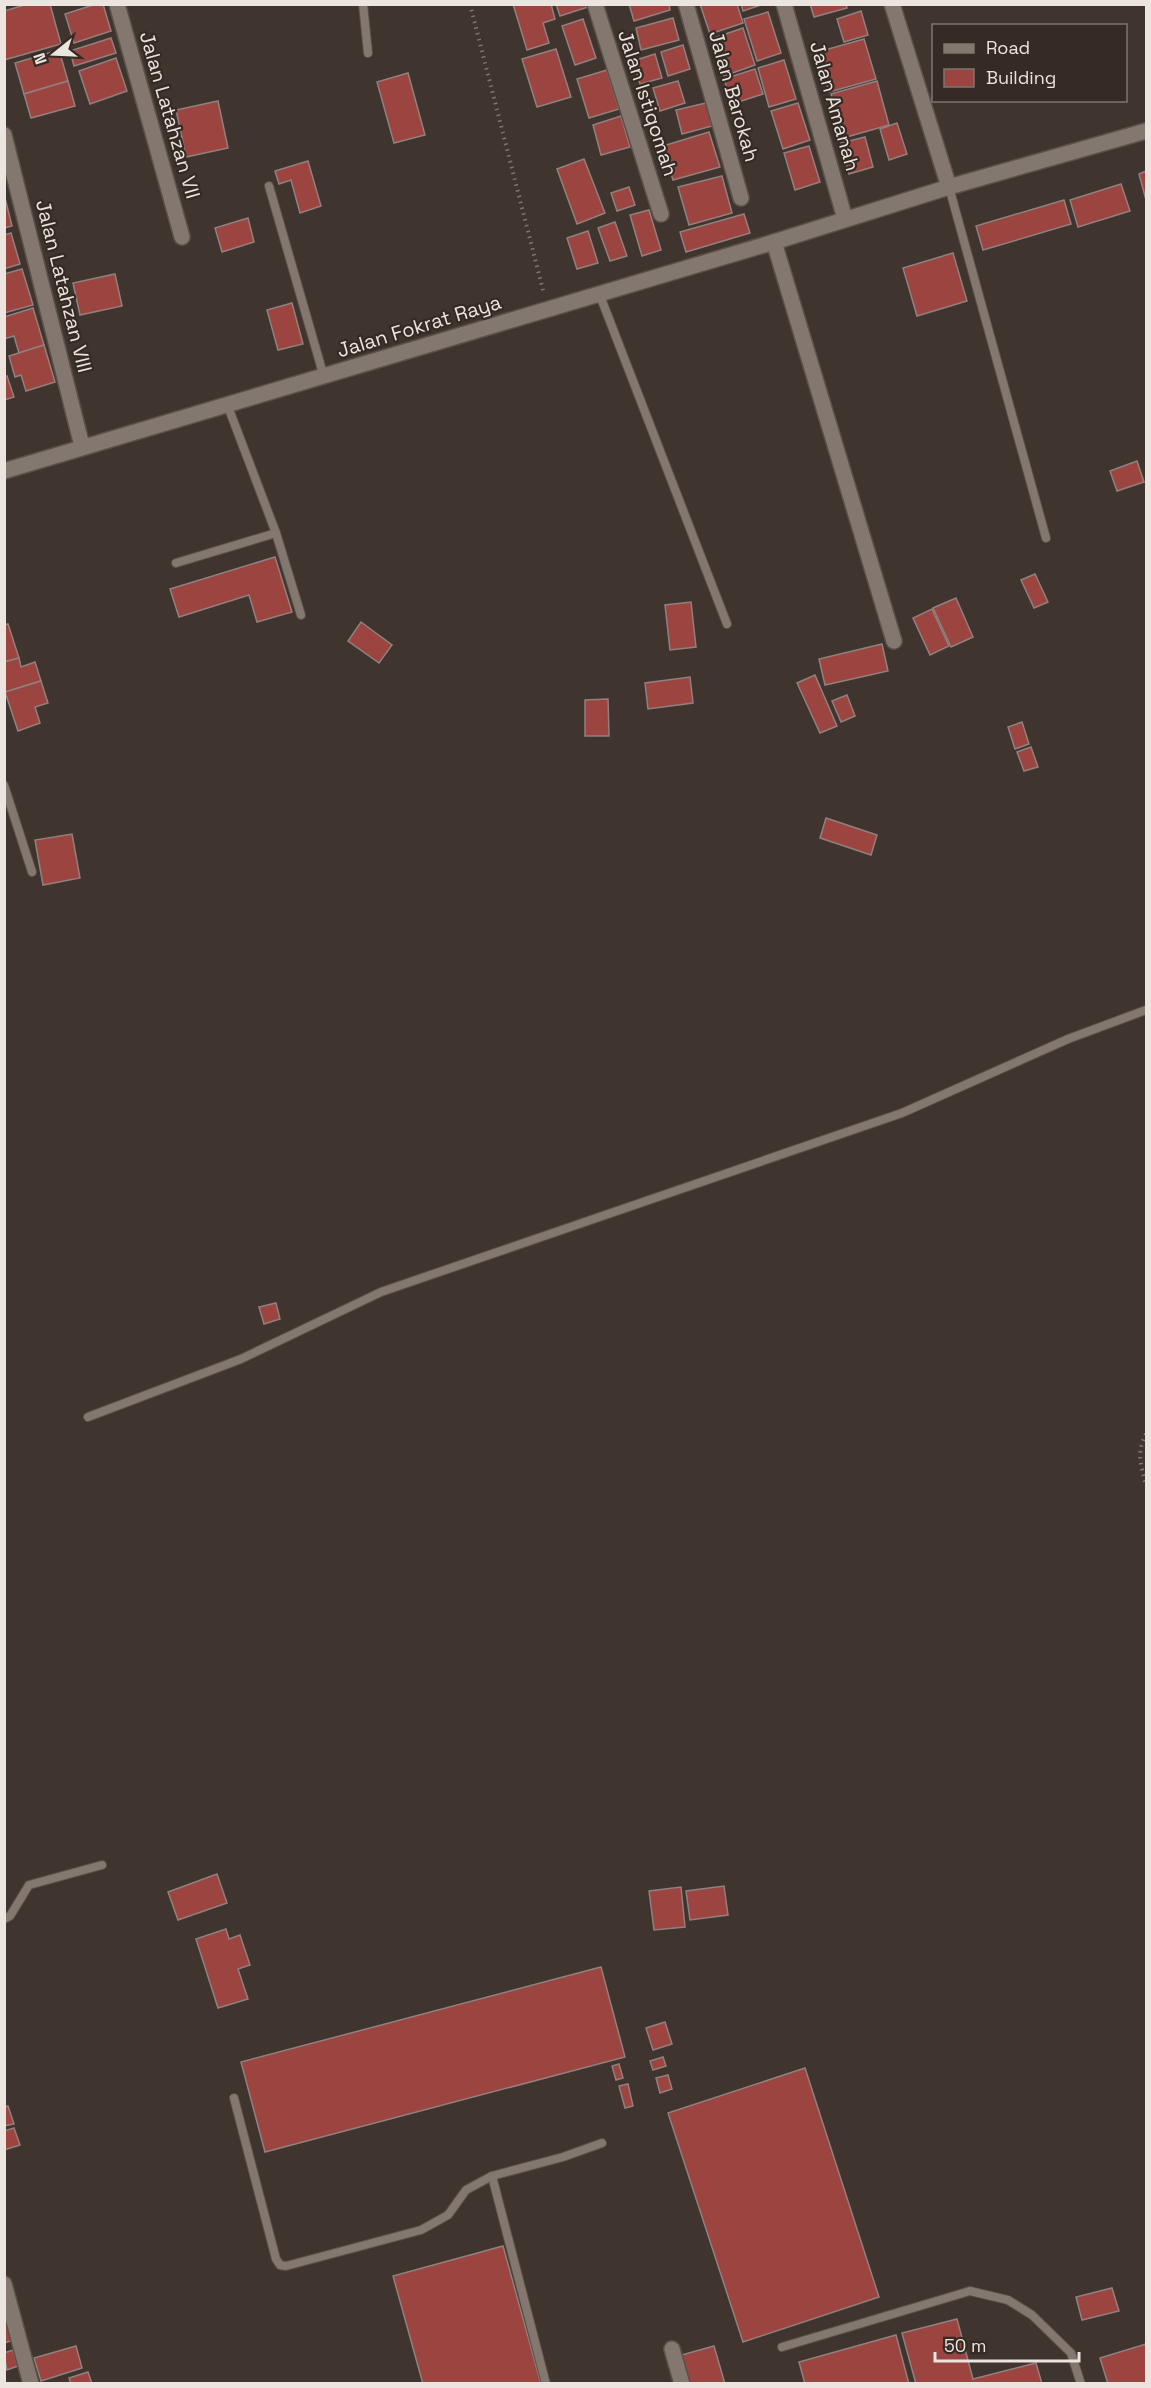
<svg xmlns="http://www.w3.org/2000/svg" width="1151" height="2388" font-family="'Space Grotesk',sans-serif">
	<rect width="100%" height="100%" fill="#3f352e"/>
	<!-- building -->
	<g fill="#9c4440" stroke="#90807f" stroke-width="1.5">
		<polygon points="28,4 50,4 61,44 4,60 4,11"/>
		<polygon points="96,4 103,4 111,31 74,43 65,14"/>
		<polygon points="513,4 551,4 555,19 543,23 549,43 527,50"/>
		<polygon points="556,4 587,4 588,7 560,16"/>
		<polygon points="629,4 669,4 670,10 634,21"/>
		<polygon points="700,4 737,4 743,23 710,34"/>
		<polygon points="741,4 764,4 743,11"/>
		<polygon points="810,4 846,4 847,8 814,17"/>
		<polygon points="861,11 868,35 844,42 837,19"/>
		<polygon points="768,12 781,53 757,61 744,19"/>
		<polygon points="673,18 679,40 641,50 636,28"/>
		<polygon points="583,19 596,58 575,65 562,26"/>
		<polygon points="743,28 755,65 724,76 711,39"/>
		<polygon points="111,38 116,53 74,66 70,51"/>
		<polygon points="864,39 876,79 829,92 818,52"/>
		<polygon points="683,45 690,69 668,76 661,52"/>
		<polygon points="556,49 571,97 537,107 522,59"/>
		<polygon points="59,50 68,81 24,94 15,63"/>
		<polygon points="655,54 662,78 640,84 633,61"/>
		<polygon points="116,58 127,91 90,104 79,71"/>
		<polygon points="784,60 796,99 769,107 758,68"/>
		<polygon points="755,69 763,94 732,104 724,79"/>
		<polygon points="607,70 619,109 589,118 577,79"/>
		<polygon points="408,73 425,135 394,143 377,82"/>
		<polygon points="68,81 75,106 31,118 24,94"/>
		<polygon points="678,81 685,103 660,111 653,88"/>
		<polygon points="877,81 889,125 843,138 831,94"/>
		<polygon points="218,101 228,148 186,157 176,110"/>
		<polygon points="706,103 712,126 682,134 676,110"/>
		<polygon points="798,103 810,140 783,149 771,111"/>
		<polygon points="621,116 630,147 601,155 593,125"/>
		<polygon points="897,123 907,154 889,160 880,129"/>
		<polygon points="709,132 720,167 673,180 663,146"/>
		<polygon points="865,137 873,167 849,174 841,143"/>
		<polygon points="809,146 820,182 795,190 784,153"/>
		<polygon points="584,159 605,213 577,224 557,169"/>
		<polygon points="308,161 321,206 300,213 291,180 279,184 275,171"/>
		<polygon points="1146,171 1146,200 1139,174"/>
		<polygon points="722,176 732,213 689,225 678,187"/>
		<polygon points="1121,184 1130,211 1078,227 1070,200"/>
		<polygon points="629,187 635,205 617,211 611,193"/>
		<polygon points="4,194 12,226 4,228"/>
		<polygon points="1064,200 1071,224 983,250 976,226"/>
		<polygon points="649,210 661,250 642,256 630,215"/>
		<polygon points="744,214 750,233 686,252 680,232"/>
		<polygon points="248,218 254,242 222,252 215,228"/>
		<polygon points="615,222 627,256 610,261 598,228"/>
		<polygon points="588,231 598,263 577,269 567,238"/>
		<polygon points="11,233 20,264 4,269 4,235"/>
		<polygon points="953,253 967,301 917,316 903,268"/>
		<polygon points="22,269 33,305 4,313 4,274"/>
		<polygon points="115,274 122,306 80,315 73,283"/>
		<polygon points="292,303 303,344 278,350 267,310"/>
		<polygon points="33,308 44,345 19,353 14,336 4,339 4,317"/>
		<polygon points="44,345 55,382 26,391 21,375 15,377 9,356"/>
		<polygon points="7,376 14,397 4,400 4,377"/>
		<polygon points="1137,461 1144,482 1117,491 1110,471"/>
		<polygon points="275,557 292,612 257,622 249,595 179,617 170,589"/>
		<polygon points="1035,574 1048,602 1034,608 1021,580"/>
		<polygon points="956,598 973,637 951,647 933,608"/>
		<polygon points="691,602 696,647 670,650 665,605"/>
		<polygon points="932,609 949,646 930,655 913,618"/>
		<polygon points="361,622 392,645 379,663 348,641"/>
		<polygon points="8,624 19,658 4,662 4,625"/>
		<polygon points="882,644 888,671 825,685 819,659"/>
		<polygon points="19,658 21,667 35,662 41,681 5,692 4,662"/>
		<polygon points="815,675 837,726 820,733 797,683"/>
		<polygon points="690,677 693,703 648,709 645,683"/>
		<polygon points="41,681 48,703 35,707 40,723 18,731 5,692"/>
		<polygon points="847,695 855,716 841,722 832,701"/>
		<polygon points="608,699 609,736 585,736 585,700"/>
		<polygon points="1022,722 1029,744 1015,749 1008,727"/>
		<polygon points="1031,747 1038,767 1024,771 1017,752"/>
		<polygon points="826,818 877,835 871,855 820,838"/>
		<polygon points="72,834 80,878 43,885 35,840"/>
		<polygon points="276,1303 280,1319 264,1324 259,1307"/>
		<polygon points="217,1874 227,1903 178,1920 168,1892"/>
		<polygon points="724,1886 728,1915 690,1920 686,1891"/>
		<polygon points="681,1887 685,1927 654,1930 649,1891"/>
		<polygon points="226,1929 229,1939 240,1935 250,1965 238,1969 248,1999 218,2008 196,1939"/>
		<polygon points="601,1967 625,2057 265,2152 241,2062"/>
		<polygon points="665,2022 672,2044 653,2050 646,2028"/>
		<polygon points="663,2057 666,2066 653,2070 650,2061"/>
		<polygon points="619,2064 623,2078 616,2080 612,2066"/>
		<polygon points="805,2068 879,2297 743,2342 668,2113"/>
		<polygon points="668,2075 672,2089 660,2093 656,2078"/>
		<polygon points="628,2084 633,2106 625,2108 619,2086"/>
		<polygon points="8,2106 14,2124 4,2126 4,2107"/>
		<polygon points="14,2128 20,2145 4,2150 4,2131"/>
		<polygon points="503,2246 541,2384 423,2384 393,2276"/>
		<polygon points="1112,2288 1119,2311 1082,2320 1076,2297"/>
		<polygon points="4,2313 17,2339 4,2343"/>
		<polygon points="957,2319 973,2379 1036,2363 1042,2384 916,2384 902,2333"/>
		<polygon points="896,2335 909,2384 805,2384 799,2362"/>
		<polygon points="1146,2344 1146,2384 1108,2384 1100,2358"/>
		<polygon points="76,2346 82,2368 41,2381 34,2358"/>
		<polygon points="714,2346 725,2384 686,2384 678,2356"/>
		<polygon points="13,2350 18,2366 7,2370 4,2353"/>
		<polygon points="88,2372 92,2384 71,2384 69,2378"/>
	</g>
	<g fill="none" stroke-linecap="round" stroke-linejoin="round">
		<defs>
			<g id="lane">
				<polyline points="363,4 368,53"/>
				<polyline points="269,186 324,377"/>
				<polyline points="949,187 1046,538"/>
				<polyline points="599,293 727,624"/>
				<polyline points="227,404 276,533 301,615"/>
				<polyline points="176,563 276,533"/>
				<polyline points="4,785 32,872"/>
				<polyline points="88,1417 241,1359 381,1292 902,1113 1068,1039 1146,1010"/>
				<polyline points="4,1919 10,1916 29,1885 102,1865"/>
				<polyline points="234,2098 276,2259 280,2265 286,2266 421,2230 448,2215 466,2190 492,2176"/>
				<polyline points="782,2347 970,2291 1008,2300 1032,2315 1071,2353 1081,2384"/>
				<polyline points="546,2384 492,2176 563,2157 602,2143"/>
			</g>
			<g id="street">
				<polyline points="117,4 182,237"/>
				<polyline points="595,4 661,214"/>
				<polyline points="686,4 741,198"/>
				<polyline points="784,4 845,219"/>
				<polyline points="892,4 949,187"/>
				<polyline points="4,135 82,446"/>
				<polyline points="774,242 894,641"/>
				<polyline points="4,471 774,242 949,187 1146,131"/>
				<polyline points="4,2284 31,2384"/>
				<polyline points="672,2349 682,2384"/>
			</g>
		</defs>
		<!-- lane casing -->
		<use href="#lane" stroke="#59514a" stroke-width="10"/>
		<!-- street casing -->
		<use href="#street" stroke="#59514a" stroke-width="18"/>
		<!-- path -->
		<g stroke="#7f766f" stroke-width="4" stroke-dasharray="1.5 4.5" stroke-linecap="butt">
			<polyline points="470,4 544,294"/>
			<path d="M1146,1434C1136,1452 1141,1466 1146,1485"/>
		</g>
		<!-- lane -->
		<use href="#lane" stroke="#83776f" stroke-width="8"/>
		<!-- street -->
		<use href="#street" stroke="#83776f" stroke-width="15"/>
	</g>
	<g text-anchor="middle" stroke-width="4.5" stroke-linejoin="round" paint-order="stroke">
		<!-- street labels -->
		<g font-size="20" fill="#ebe4df" stroke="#352b24">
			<text transform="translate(734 96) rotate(74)" y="7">Jalan Barokah</text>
			<text transform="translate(648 103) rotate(72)" y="7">Jalan Istiqomah</text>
			<text transform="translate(835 106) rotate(74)" y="7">Jalan Amanah</text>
			<text transform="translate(170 115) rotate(74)" y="7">Jalan Latahzan VII</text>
			<text transform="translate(64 286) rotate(76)" y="7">Jalan Latahzan VIII</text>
			<text transform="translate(419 326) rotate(-17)" y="7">Jalan Fokrat Raya</text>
		</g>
	</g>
	<!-- border -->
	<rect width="1151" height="2388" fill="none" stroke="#ebe4df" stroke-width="12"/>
	<!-- legend -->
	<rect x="932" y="24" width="195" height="78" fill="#352b24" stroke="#7e756f" stroke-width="1.5"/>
	<rect x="944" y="44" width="30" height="9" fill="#83776f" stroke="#7e756f" stroke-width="1.5"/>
	<text x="986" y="54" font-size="18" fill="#ebe4df">Road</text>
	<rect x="944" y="69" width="30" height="18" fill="#9c4440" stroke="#7e756f" stroke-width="1.5"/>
	<text x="986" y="84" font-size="18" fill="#ebe4df">Building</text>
	<!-- north arrow -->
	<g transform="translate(54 54) rotate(252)" stroke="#352b24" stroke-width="4.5" paint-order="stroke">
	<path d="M0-4.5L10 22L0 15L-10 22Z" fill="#ebe4df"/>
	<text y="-9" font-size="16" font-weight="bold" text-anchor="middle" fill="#ebe4df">N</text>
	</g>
	<!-- scale -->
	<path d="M935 2352v9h144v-9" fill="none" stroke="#ebe4df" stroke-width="3"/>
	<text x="944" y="2352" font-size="18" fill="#ebe4df" stroke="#352b24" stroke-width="4.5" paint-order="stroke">50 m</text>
</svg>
